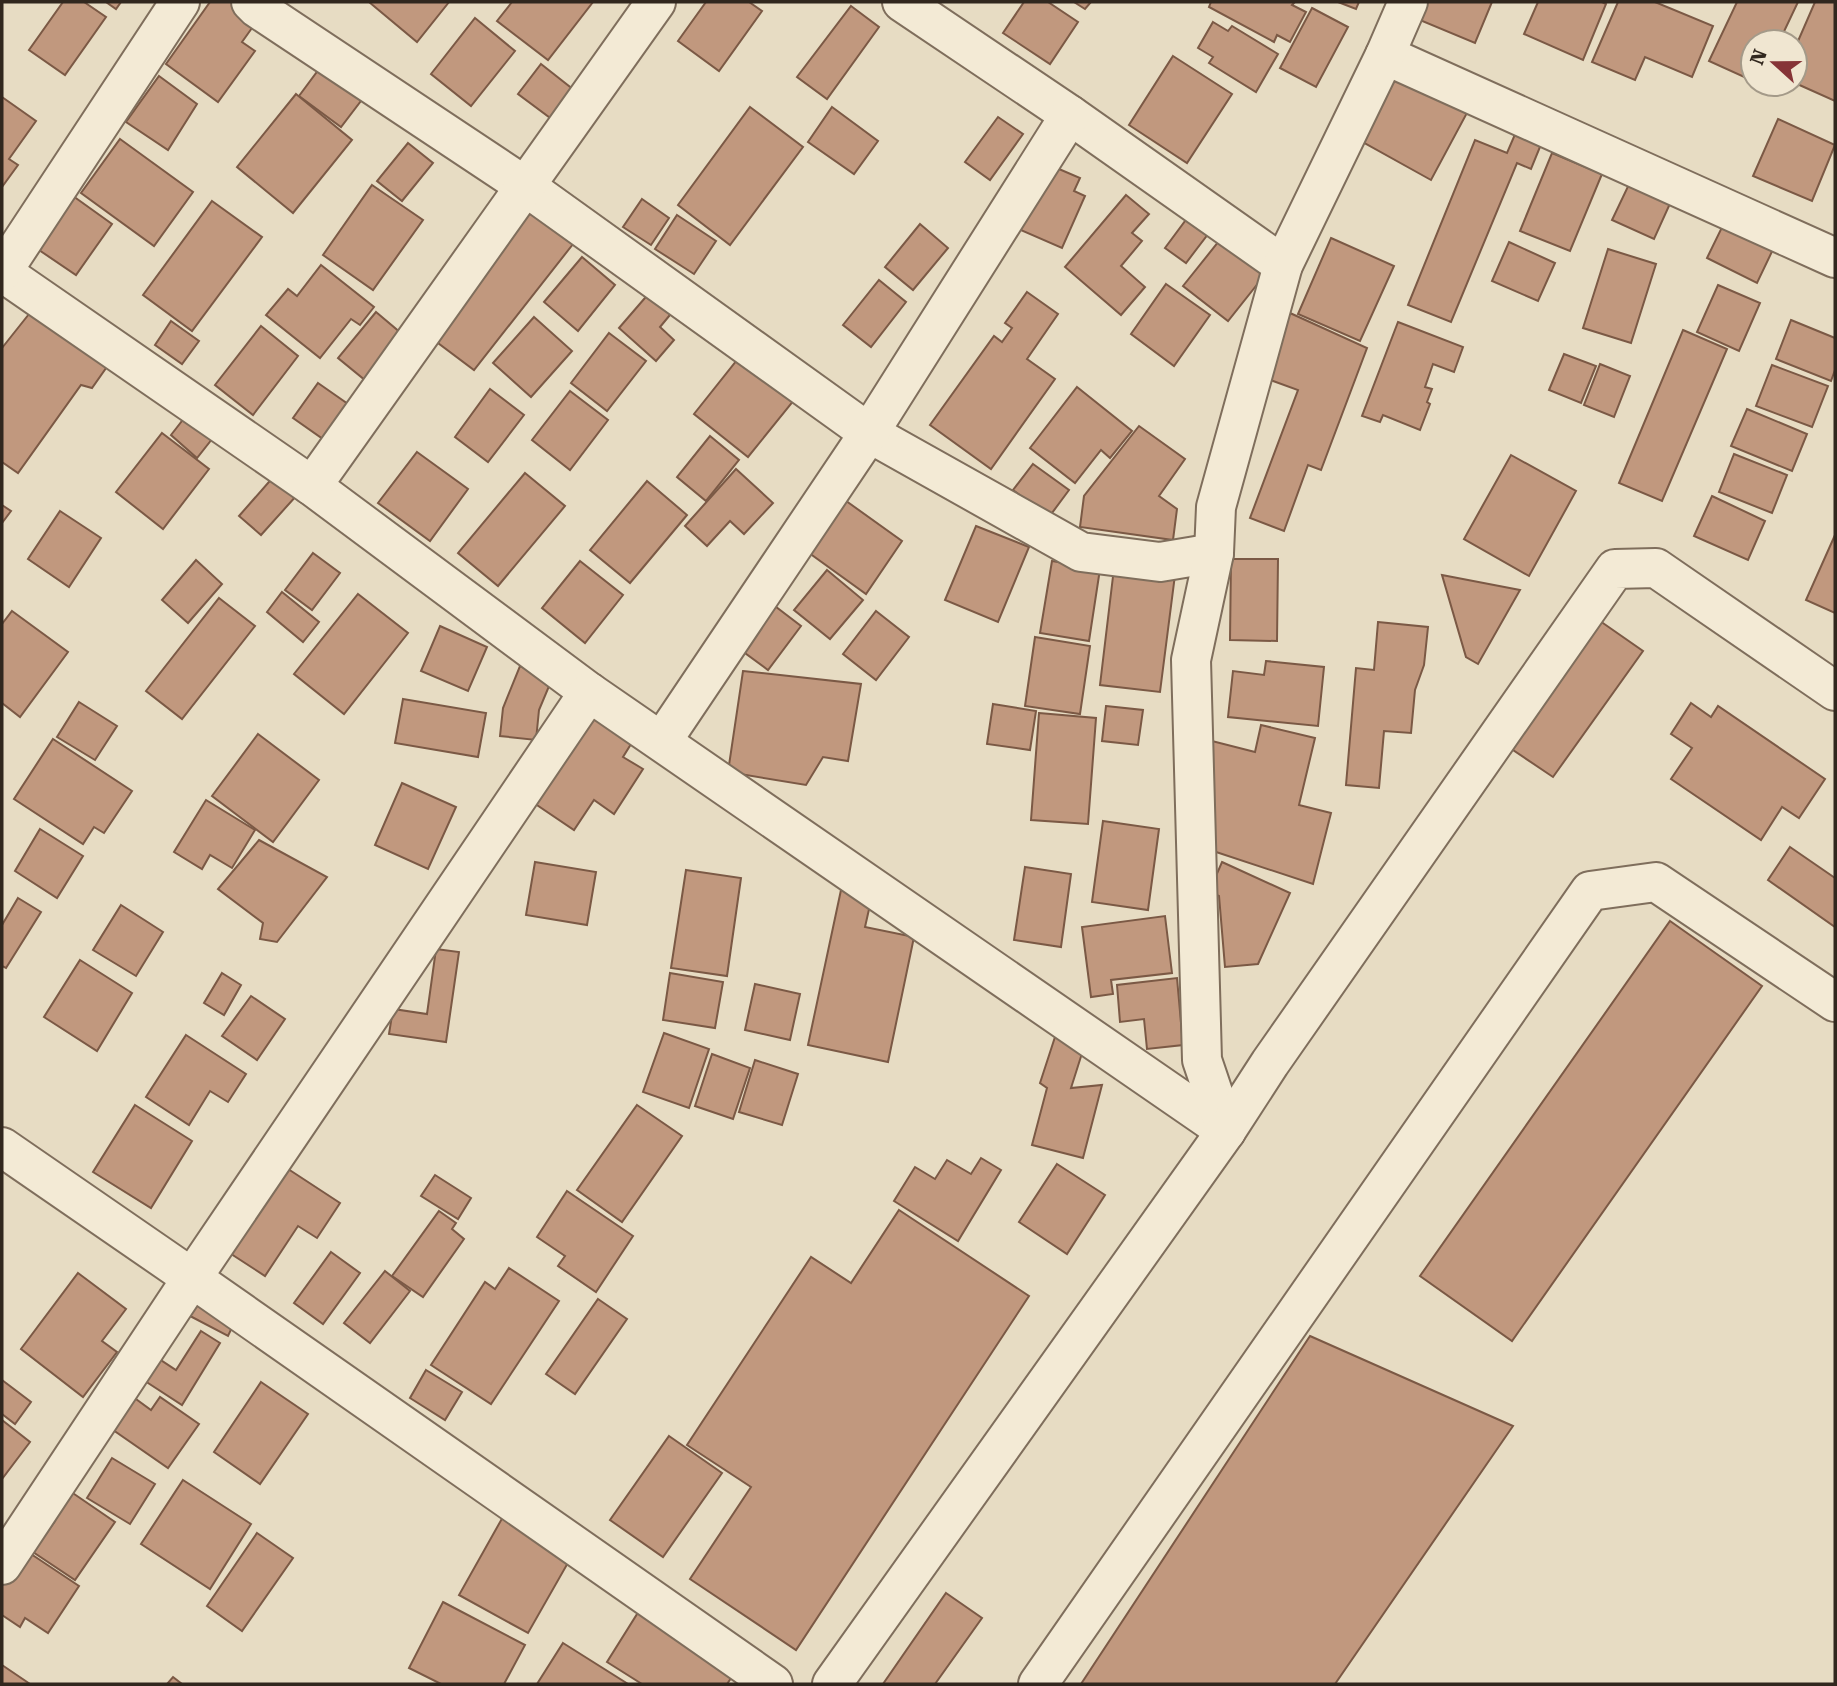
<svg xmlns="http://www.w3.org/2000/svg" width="1837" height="1686" font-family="'Roboto Serif',serif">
	<rect width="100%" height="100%" fill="#e7dcc3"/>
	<!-- building -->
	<g fill="#c1987e" stroke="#7b5945" stroke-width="2">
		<polygon points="63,2 84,2 106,17 65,75 29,50"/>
		<polygon points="106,2 121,2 116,9"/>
		<polygon points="210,2 232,2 257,21 242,42 255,51 218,102 166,64"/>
		<polygon points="369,2 449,2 417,42"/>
		<polygon points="512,2 593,2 548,60 497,21"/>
		<polygon points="706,2 749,2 762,11 719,71 678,41"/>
		<polygon points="1024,2 1048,2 1078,22 1050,64 1003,33"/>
		<polygon points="1074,2 1091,2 1085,9"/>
		<polygon points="1211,2 1295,2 1292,5 1306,12 1290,42 1277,35 1274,42 1209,7"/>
		<polygon points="1338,2 1359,2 1356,9"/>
		<polygon points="1422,2 1492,2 1475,43 1415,18"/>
		<polygon points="1538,2 1602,2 1606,4 1583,60 1524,34"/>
		<polygon points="1618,2 1655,2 1713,26 1692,77 1645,57 1635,80 1592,62"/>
		<polygon points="1737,2 1798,2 1779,42 1753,42 1753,81 1709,61"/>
		<polygon points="1815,2 1835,2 1835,101 1795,83 1795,48"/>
		<polygon points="851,6 879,27 827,99 797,77"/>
		<polygon points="1312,8 1348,27 1316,87 1280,68"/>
		<polygon points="475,18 515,51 471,106 431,74"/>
		<polygon points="1213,22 1228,31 1232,26 1278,54 1256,92 1209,63 1213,57 1198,48"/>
		<polygon points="1173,56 1232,94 1187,163 1129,125"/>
		<polygon points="325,61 367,93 341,127 299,96"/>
		<polygon points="541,64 579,94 557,123 518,94"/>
		<polygon points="1398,74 1468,111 1431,180 1361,141"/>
		<polygon points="159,76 197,104 168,150 126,122"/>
		<polygon points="296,94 352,140 293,213 237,167"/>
		<polygon points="2,97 36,121 9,159 18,165 2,187"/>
		<polygon points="750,107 803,147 730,245 678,205"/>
		<polygon points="832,107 878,141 854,174 808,142"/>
		<polygon points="998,117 1023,134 990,180 965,162"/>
		<polygon points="1778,119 1835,145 1812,201 1753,176"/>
		<polygon points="1516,132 1542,142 1531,169 1517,163 1451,322 1408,305 1475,140 1507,153"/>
		<polygon points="120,139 193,192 154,246 81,193"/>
		<polygon points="408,143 433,163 402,201 377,181"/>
		<polygon points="1552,153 1602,174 1570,251 1520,231"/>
		<polygon points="1045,163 1080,178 1074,191 1085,196 1062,248 1016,228"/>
		<polygon points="1632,178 1673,197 1654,239 1612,220"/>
		<polygon points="372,185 423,220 373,290 323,255"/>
		<polygon points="1126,195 1149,214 1132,233 1142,241 1121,266 1145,287 1121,315 1065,267"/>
		<polygon points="73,196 112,224 76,275 36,248"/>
		<polygon points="642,199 669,218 651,245 623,227"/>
		<polygon points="212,201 262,237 192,331 143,295"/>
		<polygon points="533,205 577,239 474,370 430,337"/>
		<polygon points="1194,209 1215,225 1186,263 1165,248"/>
		<polygon points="677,215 716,241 694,274 655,249"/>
		<polygon points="1727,217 1777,241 1757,283 1707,258"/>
		<polygon points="920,224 948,248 913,290 885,267"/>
		<polygon points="1227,231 1271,267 1228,321 1183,286"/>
		<polygon points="1331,238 1394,266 1360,341 1298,314"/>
		<polygon points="1509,242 1555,263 1538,301 1492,281"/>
		<polygon points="1608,249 1656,264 1631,343 1583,328"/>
		<polygon points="582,257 615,285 578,331 544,302"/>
		<polygon points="321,265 374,307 360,325 351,319 320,358 266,315 288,289 297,296"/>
		<polygon points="879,280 906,302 871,347 843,325"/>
		<polygon points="657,284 679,304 660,327 674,340 656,361 619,328"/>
		<polygon points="1166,284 1210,315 1174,366 1131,334"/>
		<polygon points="1718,285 1760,303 1739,351 1697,332"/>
		<polygon points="1027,292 1058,314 1027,359 1055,379 991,469 930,425 994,336 1002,342 1012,328 1005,323"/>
		<polygon points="33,309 111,361 92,388 81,385 18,473 2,462 2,348"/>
		<polygon points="376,312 408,339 371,385 338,358"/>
		<polygon points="1290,313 1367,348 1321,470 1308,465 1284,531 1250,518 1298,390 1265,378"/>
		<polygon points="534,317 572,351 531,397 493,363"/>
		<polygon points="1791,320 1835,338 1835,370 1831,381 1776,359"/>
		<polygon points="171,321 199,341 182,364 155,345"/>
		<polygon points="1398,322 1463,347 1454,372 1433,364 1425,387 1432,389 1427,402 1430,404 1420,430 1383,415 1380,422 1362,416"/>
		<polygon points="261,326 298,356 253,415 215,385"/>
		<polygon points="1683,330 1727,349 1662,501 1619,483"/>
		<polygon points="609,333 646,361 607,411 571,383"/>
		<polygon points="745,350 799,394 748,457 694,414"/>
		<polygon points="1564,354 1596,366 1581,403 1549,390"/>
		<polygon points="1600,364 1630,376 1614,417 1584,405"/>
		<polygon points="1772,365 1828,386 1812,427 1756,406"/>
		<polygon points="318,383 348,404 323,439 293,418"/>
		<polygon points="1077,387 1132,431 1110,458 1101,450 1075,483 1030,448"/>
		<polygon points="490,389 524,415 488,462 455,437"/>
		<polygon points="570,391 608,420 570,470 532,440"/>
		<polygon points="1747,409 1807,434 1792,471 1731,446"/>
		<polygon points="189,412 216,434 197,458 171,435"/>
		<polygon points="1139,426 1185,459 1159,496 1177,509 1173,540 1080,527 1084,496"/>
		<polygon points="162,433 209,469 163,529 116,492"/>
		<polygon points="710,436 739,460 706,501 677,477"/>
		<polygon points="417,452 468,489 430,541 378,503"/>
		<polygon points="1734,454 1787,475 1772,513 1719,492"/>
		<polygon points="1511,455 1576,491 1529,576 1464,539"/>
		<polygon points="1033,464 1069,490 1049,517 1013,490"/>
		<polygon points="736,469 773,503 744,534 730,521 707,546 685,526"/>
		<polygon points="525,473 565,506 498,586 458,553"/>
		<polygon points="275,475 297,495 261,535 239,516"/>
		<polygon points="647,481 687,515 630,583 590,550"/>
		<polygon points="1712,496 1765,521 1748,560 1694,536"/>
		<polygon points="842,498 902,541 866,594 805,550"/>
		<polygon points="2,505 11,511 2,523"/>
		<polygon points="60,511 101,538 69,587 28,559"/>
		<polygon points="976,526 1029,547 998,622 945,600"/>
		<polygon points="1835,535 1835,613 1806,600"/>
		<polygon points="313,553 340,573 312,610 285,590"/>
		<polygon points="1231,559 1278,559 1277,641 1230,640"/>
		<polygon points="196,560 222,584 188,623 162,600"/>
		<polygon points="580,561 623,595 585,643 542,608"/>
		<polygon points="1052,561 1100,569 1089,641 1040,633"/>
		<polygon points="1114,568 1175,575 1160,692 1100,685"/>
		<polygon points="827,570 863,600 830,639 794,610"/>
		<polygon points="1442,575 1520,590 1478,664 1466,657"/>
		<polygon points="282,592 319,622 303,642 267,612"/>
		<polygon points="358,594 408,633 344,714 294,674"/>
		<polygon points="219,598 255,626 182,719 146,691"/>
		<polygon points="767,600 801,626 768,670 734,645"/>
		<polygon points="12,611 68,652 20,717 2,703 2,624"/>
		<polygon points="876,611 909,637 876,680 843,654"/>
		<polygon points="1600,621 1643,651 1553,777 1510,748"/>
		<polygon points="1378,622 1428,627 1424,665 1415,690 1411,733 1384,731 1379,788 1346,785 1356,668 1374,670"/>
		<polygon points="440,626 487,647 468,691 421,671"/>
		<polygon points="1035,637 1090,646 1080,714 1025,706"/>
		<polygon points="1266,661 1324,667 1318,726 1228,717 1233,671 1264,675"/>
		<polygon points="520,666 552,679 539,710 536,740 500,736 503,708"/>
		<polygon points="743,671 861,684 848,761 823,757 806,785 728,772"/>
		<polygon points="403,699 486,713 478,757 395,743"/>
		<polygon points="79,702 117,726 95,760 57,737"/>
		<polygon points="1691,703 1711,717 1718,706 1825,779 1799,818 1782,807 1761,840 1671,779 1692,748 1671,734"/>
		<polygon points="993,704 1036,711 1030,750 987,744"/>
		<polygon points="589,705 636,736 623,757 643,769 614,814 594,800 574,830 528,799"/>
		<polygon points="1106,706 1143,710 1138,745 1102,741"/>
		<polygon points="1039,713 1096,718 1088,824 1031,820"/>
		<polygon points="1261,725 1315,738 1299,805 1331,813 1313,884 1204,848 1212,741 1255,752"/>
		<polygon points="258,734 319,780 273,842 212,796"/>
		<polygon points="53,739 132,791 104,833 94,827 83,844 14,799"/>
		<polygon points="402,783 456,807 428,869 375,845"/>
		<polygon points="206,800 255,830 232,868 210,855 202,869 174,852"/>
		<polygon points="1103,821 1159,829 1148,910 1092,902"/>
		<polygon points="40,829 83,856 57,898 15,871"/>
		<polygon points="259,840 327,877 277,942 260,939 263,923 218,889"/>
		<polygon points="1790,847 1835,878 1835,927 1768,880"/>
		<polygon points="535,862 596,872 587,925 526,915"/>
		<polygon points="1222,862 1290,893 1258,964 1225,967 1219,896 1209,892"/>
		<polygon points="1025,867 1071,874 1061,947 1014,940"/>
		<polygon points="686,870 741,878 727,976 671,968"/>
		<polygon points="841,890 872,896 865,927 914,937 888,1062 808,1045"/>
		<polygon points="18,898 41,912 6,968 2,966 2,925"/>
		<polygon points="121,905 163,932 136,976 93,950"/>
		<polygon points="1165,916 1172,973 1111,980 1113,994 1091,997 1082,927"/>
		<polygon points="1670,921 1762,986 1512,1341 1420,1276"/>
		<polygon points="436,949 459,952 446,1042 389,1034 393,1009 427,1014"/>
		<polygon points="80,960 132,993 97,1051 44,1017"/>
		<polygon points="222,973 241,985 224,1015 204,1003"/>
		<polygon points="670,973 723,982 715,1028 663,1020"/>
		<polygon points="1177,978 1183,1045 1147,1049 1144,1019 1120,1022 1117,985"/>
		<polygon points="755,984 800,994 790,1040 745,1030"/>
		<polygon points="251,996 285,1019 257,1060 222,1036"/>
		<polygon points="664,1033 709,1049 689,1108 643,1092"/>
		<polygon points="186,1035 246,1074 228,1102 210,1091 189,1125 146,1097"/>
		<polygon points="1055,1037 1084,1047 1071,1088 1102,1085 1083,1158 1032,1145 1047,1088 1040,1083"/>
		<polygon points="712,1054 750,1068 733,1119 695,1106"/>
		<polygon points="755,1060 798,1074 782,1125 739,1112"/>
		<polygon points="135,1105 192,1141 151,1208 93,1172"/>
		<polygon points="637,1105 682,1136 622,1222 577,1190"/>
		<polygon points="981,1158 1001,1170 958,1241 894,1201 915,1167 935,1179 947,1160 971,1174"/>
		<polygon points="1057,1164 1105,1195 1067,1254 1019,1222"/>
		<polygon points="282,1165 340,1203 317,1238 298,1226 265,1276 225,1250"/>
		<polygon points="435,1175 471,1198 458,1219 421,1196"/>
		<polygon points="567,1191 633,1236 596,1292 558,1266 565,1256 537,1237"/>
		<polygon points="899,1210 1029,1296 796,1650 690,1579 751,1487 687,1445 811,1257 851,1283"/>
		<polygon points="439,1211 456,1223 452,1229 464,1239 423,1297 392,1276"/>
		<polygon points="331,1252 360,1273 323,1324 294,1303"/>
		<polygon points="509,1268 559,1301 491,1404 431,1365 485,1282 495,1289"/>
		<polygon points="385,1271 410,1291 370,1343 344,1323"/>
		<polygon points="78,1273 126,1309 102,1341 117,1352 83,1397 21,1349"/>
		<polygon points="199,1297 237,1317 228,1336 190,1316"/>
		<polygon points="598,1299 627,1319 575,1394 546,1374"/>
		<polygon points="201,1331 220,1343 182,1405 145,1381 159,1359 176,1370"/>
		<polygon points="1310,1336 1513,1426 1335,1684 1081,1684"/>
		<polygon points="426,1370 462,1392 445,1420 410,1398"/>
		<polygon points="2,1380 31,1402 15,1424 2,1414"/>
		<polygon points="261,1382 308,1414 260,1484 214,1452"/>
		<polygon points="125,1391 151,1410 160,1397 199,1424 168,1468 103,1423"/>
		<polygon points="2,1420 30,1442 2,1479"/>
		<polygon points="669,1436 722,1473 663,1557 610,1520"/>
		<polygon points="112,1458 155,1484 130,1524 87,1498"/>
		<polygon points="183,1480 251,1524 210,1589 141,1544"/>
		<polygon points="61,1485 115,1522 75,1580 33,1552 55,1521 42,1512"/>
		<polygon points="504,1515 573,1554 528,1633 459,1595"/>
		<polygon points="257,1533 293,1558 242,1631 207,1606"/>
		<polygon points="22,1548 79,1586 48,1633 25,1618 20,1627 2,1615 2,1579"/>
		<polygon points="946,1593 982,1618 935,1684 883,1684"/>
		<polygon points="443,1602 525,1645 504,1684 441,1684 409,1668"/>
		<polygon points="644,1603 740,1665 727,1684 642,1684 607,1662"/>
		<polygon points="563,1643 628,1684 537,1684"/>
		<polygon points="2,1665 30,1684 2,1684"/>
		<polygon points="173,1677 182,1684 167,1684"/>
	</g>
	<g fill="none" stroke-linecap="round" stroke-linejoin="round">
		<defs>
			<g id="minor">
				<polyline points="251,2 257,8 525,186 869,433 1081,552 1160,562 1214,553"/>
				<polyline points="902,2 1070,115 1283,265"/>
				<polyline points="1385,55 1835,258"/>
				<polyline points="2,272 312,486 589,692 1226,1131"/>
				<polyline points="2,272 180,2"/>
				<polyline points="312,486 656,2"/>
				<polyline points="662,741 869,433 1070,115"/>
				<polyline points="1226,1131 1202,1060 1191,660 1214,553 1216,507 1283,265 1385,55 1408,2"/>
				<polyline points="2,1147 192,1278 773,1684"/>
				<polyline points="2,1565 192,1278 589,692"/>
				<polyline points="832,1684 1226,1131 1270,1063 1615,569 1656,568 1835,691"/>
				<polyline points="1038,1684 1590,891 1656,882 1835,1002"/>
			</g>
		</defs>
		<!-- minor casing -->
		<use href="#minor" stroke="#7f6e5c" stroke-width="42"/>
		<!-- minor -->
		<use href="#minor" stroke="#f3ead5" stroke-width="38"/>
	</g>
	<!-- border -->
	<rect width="1837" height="1686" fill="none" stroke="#31271e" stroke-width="7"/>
	<!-- north arrow -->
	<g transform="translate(1774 63) rotate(291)"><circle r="33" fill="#f0e6d1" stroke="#a49a89" stroke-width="2"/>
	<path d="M0-5L12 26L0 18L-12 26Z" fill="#863437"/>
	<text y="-10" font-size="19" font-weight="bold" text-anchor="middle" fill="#31271e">N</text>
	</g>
</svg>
